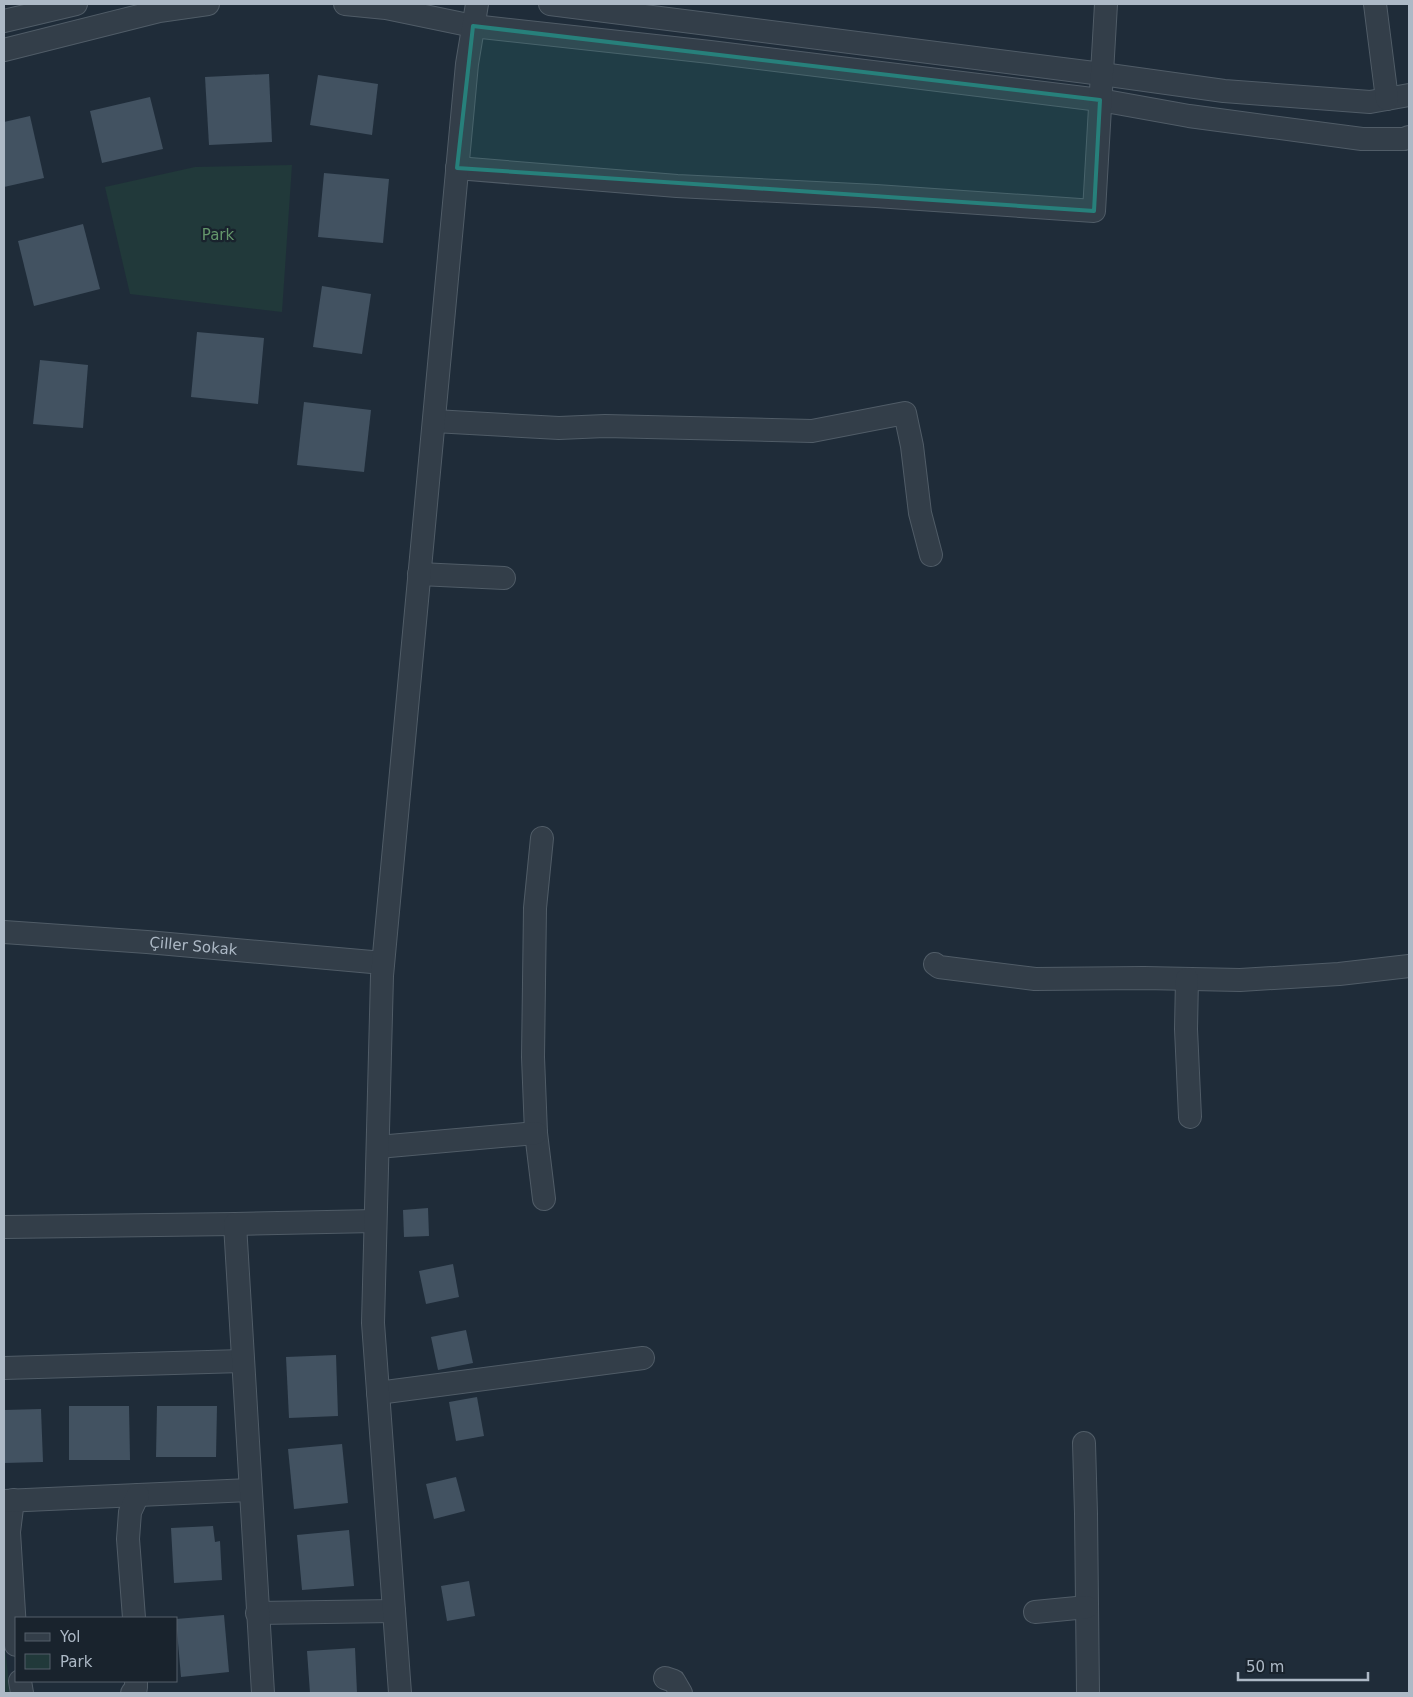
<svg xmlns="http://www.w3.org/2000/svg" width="1413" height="1697" font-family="'DejaVu Sans',sans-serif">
	<rect width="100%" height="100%" fill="#1f2c39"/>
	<!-- green -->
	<g fill="#21393a">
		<polygon points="292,165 282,312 130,294 105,187 195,167"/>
		<polygon points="4,1638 10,1693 4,1693"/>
	</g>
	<!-- building -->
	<g fill="#425261">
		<polygon points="269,74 272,142 209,145 205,77"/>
		<polygon points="318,75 378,84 372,135 310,125"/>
		<polygon points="150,97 163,149 102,163 90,111"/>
		<polygon points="30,116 44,178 4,187 4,122"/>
		<polygon points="324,173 389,179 383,243 318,237"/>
		<polygon points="83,224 100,289 34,306 18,241"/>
		<polygon points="322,286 371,294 362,354 313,347"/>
		<polygon points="197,332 264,338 258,404 191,397"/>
		<polygon points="40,360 88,365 83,428 33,424"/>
		<polygon points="304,402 371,410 364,472 297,465"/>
		<polygon points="428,1208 429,1236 404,1237 403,1210"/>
		<polygon points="453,1264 459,1297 426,1304 419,1271"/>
		<polygon points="466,1330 473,1363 438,1370 431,1337"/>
		<polygon points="336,1355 338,1416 289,1418 286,1357"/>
		<polygon points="477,1397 484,1436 456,1441 449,1402"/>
		<polygon points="69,1406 129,1406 130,1460 69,1460"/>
		<polygon points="157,1406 217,1406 216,1457 156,1457"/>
		<polygon points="41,1409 43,1462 4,1463 4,1410"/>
		<polygon points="342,1444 348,1503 294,1509 288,1449"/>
		<polygon points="456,1477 465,1511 434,1519 426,1484"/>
		<polygon points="213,1526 215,1542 220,1541 222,1580 174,1583 171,1528"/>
		<polygon points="349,1530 354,1586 302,1590 297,1535"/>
		<polygon points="469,1581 475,1616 447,1621 441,1586"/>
		<polygon points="224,1615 229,1672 181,1677 176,1619"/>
		<polygon points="355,1648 357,1693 310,1693 307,1651"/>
	</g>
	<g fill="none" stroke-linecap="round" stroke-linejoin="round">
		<defs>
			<g id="minor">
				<polyline points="345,4 386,8 473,26 710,52 1100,100 1189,116 1362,139 1404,139 1409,137"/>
				<polyline points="550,4 1102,74 1224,91 1370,102 1409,95"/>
				<polyline points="1375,4 1387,99"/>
				<polyline points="4,21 76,4"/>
				<polyline points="4,50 159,11 208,4"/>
				<polyline points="457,168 677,186 876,196 1094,211 1106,4"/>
				<polyline points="434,421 559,428 605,426 812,431 905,413 912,446 920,513 931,555"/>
				<polyline points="419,574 504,578"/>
				<polyline points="542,838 535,908 533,1057 536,1133 544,1199"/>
				<path id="s1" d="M4,932L147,942L383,963"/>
				<polyline points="935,964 939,967 1035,979 1144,978 1240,980 1339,974 1409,966"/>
				<polyline points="1187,979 1186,1029 1190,1117"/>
				<polyline points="378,1147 536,1133"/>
				<polyline points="4,1227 235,1224"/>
				<polyline points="4,1368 242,1361"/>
				<polyline points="378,1393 643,1358"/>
				<polyline points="1084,1443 1086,1514 1088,1693"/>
				<polyline points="13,1500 9,1532 16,1645"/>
				<polyline points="4,1501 250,1490"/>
				<polyline points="1035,1612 1087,1607"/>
				<polyline points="257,1613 394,1611"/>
				<polyline points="134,1618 128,1539 130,1512 138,1495"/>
				<polyline points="665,1678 674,1681 681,1693"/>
				<polyline points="20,1681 22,1693"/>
				<polyline points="132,1693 136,1688 136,1681"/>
				<polyline points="263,1693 235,1224 375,1221"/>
				<polyline points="400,1693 373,1323 382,976 467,64 477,4"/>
			</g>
		</defs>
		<!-- minor casing -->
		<use href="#minor" stroke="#505c67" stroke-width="24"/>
		<!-- minor -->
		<use href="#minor" stroke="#333e49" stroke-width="22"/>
	</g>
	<!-- marked area -->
	<path fill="#27807b" fill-opacity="0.2" stroke="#27807b" stroke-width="4" stroke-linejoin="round" d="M473,26L1100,100L1094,211L457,168Z"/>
	<g text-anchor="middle" stroke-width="4.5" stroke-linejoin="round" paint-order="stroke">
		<!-- park labels -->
		<g font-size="15" fill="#64976b" stroke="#19232d">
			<text x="218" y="240">Park</text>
		</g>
		<!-- street labels -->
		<g font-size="15" fill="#adb9c6" stroke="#19232d">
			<text dy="5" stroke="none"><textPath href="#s1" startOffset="190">Çiller Sokak</textPath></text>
		</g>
	</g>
	<!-- border -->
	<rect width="1413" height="1697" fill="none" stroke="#adb9c6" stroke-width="10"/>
	<!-- legend -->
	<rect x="15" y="1617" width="162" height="65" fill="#19232d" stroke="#545f6a"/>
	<rect x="25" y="1633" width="25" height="8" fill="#333e49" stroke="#545f6a"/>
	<text x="60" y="1642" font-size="15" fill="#adb9c6">Yol</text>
	<rect x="25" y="1654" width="25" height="15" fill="#21393a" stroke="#545f6a"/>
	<text x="60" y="1667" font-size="15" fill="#adb9c6">Park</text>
	<!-- scale -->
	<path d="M1238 1672v8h130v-8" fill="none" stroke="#adb9c6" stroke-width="2.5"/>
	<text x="1246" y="1672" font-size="15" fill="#adb9c6" stroke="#19232d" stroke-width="4" paint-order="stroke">50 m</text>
</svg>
